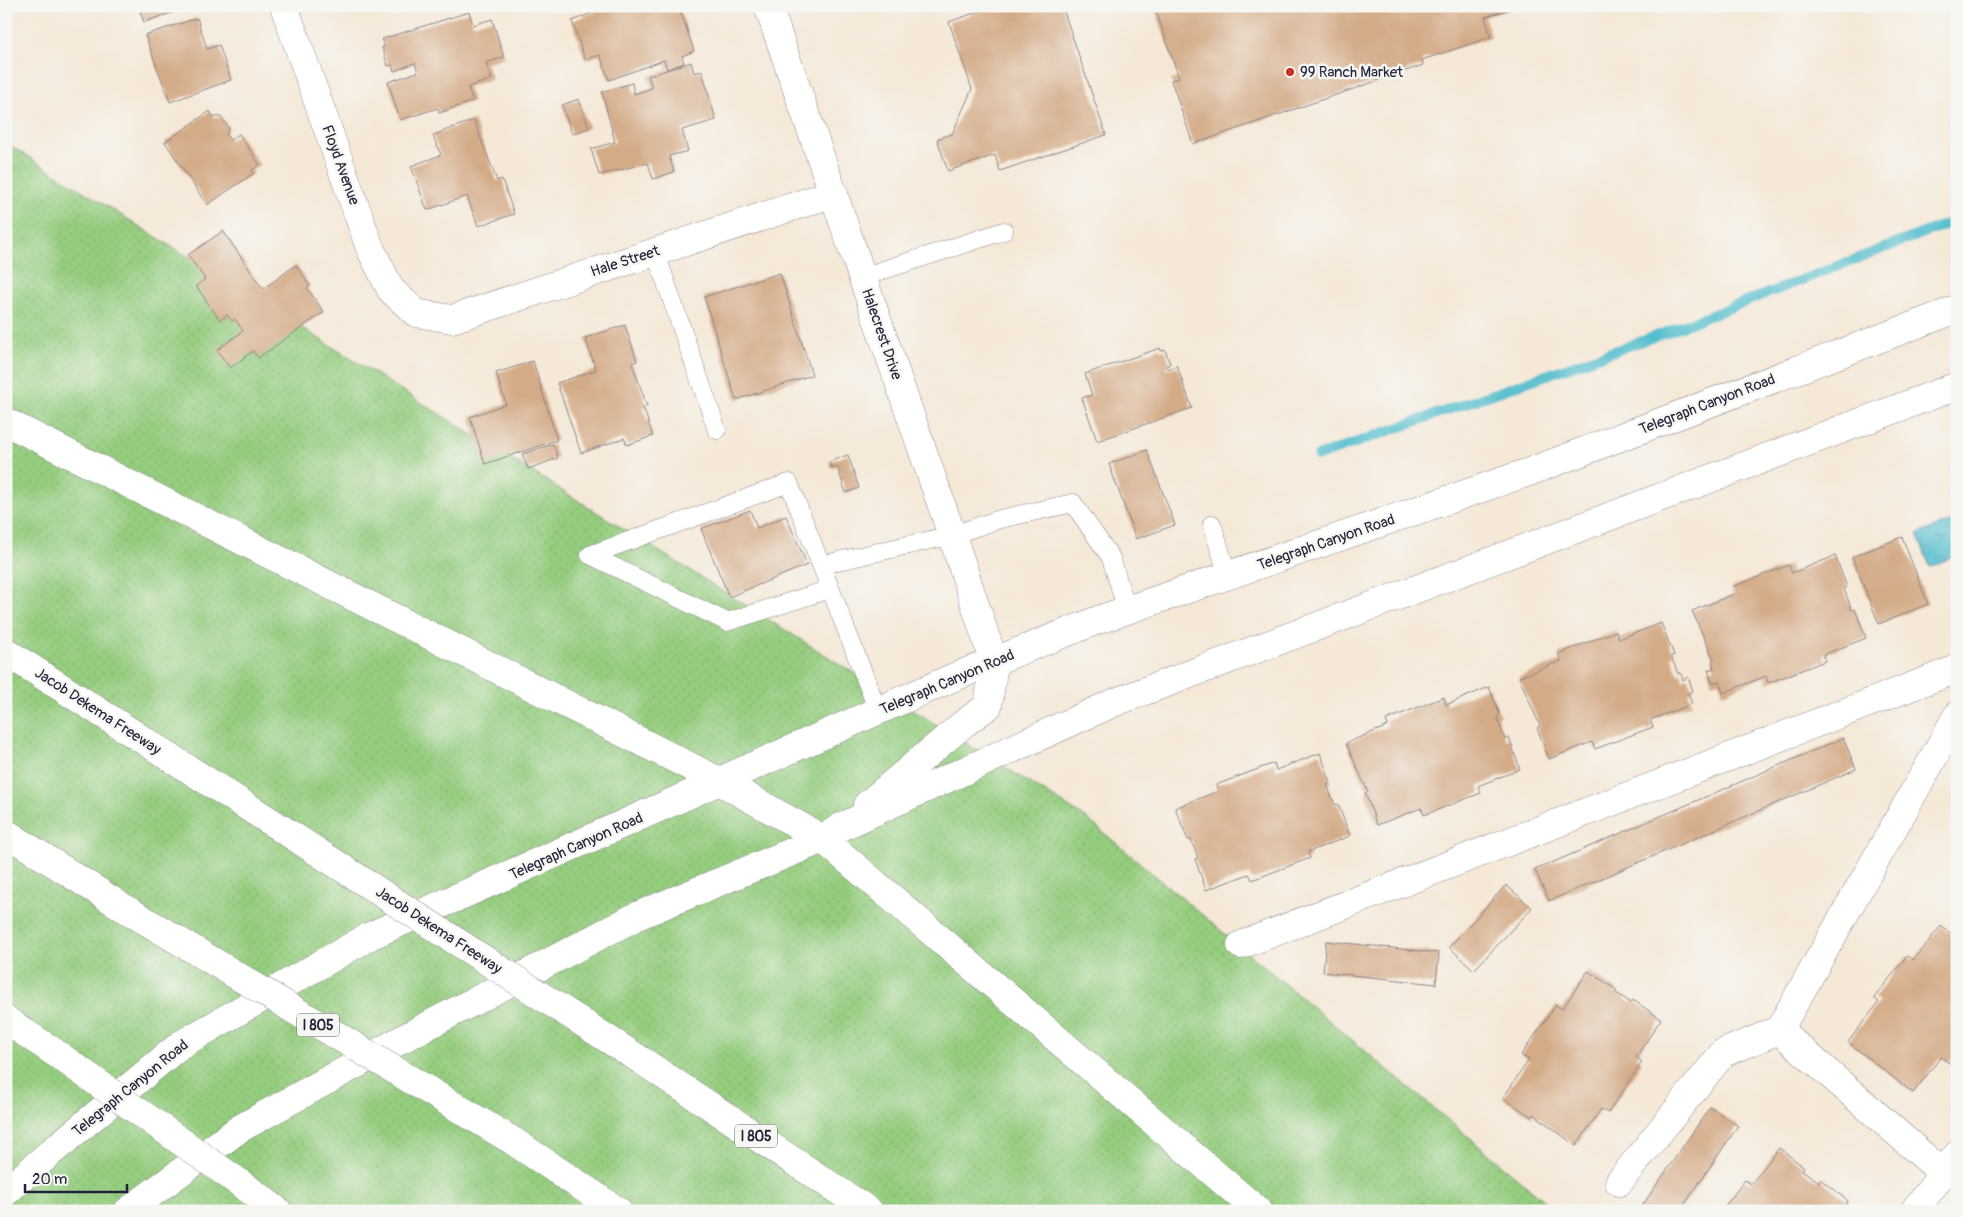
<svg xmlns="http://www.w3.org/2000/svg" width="1963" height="1217" font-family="Pangolin,sans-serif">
	<defs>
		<pattern id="grass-dots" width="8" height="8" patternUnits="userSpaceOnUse" patternTransform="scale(1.25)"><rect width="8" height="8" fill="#95cd7f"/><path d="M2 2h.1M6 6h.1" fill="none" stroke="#80b06f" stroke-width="1.8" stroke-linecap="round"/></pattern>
		<pattern id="water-ripples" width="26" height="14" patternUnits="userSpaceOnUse" patternTransform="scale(1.25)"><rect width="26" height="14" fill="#50bccc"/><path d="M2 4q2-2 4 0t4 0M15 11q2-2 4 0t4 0" fill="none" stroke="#4298a7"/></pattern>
	</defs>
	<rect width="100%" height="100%" fill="#f6f6f2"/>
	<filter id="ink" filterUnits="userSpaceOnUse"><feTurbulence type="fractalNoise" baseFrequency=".02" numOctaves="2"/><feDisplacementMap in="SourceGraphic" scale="10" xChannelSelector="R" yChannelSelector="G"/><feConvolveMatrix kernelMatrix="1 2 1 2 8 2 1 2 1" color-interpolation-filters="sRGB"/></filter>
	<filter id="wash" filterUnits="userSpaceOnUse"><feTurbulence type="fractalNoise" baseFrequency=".0096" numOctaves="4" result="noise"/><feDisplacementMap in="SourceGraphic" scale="20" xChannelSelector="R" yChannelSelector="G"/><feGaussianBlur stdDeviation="1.12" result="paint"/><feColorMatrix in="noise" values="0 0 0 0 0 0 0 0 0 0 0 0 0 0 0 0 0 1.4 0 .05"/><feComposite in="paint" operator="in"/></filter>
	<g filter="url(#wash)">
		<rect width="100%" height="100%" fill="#f5e8d7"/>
		<!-- grass -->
		<polygon fill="url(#grass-dots)" stroke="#5c785d" points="6,143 1086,818 1557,1211 6,1211"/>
		<!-- water -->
		<polygon fill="url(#water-ripples)" stroke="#396f84" points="1957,519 1957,561 1955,556 1930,567 1917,534"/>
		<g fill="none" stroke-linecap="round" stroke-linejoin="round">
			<!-- stream -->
			<polyline stroke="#50bccc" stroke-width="10" points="1318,456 1662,334 1957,220"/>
		</g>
		<g id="blocks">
			<!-- building -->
			<g fill="#d4ab87">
				<polygon points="138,6 189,6 189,7 144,22"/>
				<polygon points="609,6 654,6 656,11 669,6 679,6 694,51 682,56 684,63 667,69 664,60 609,80 600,55 585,60 572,21"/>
				<polygon points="994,6 1062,6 1106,135 1000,171 995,155 948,171 937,139 952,134 972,89 949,22"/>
				<polygon points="1154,6 1517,6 1517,7 1485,17 1491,37 1422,60 1423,65 1193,144 1171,80 1179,78"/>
				<polygon points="469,12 473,25 492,19 504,57 486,63 492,79 468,87 473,101 439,113 438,108 400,120 388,82 418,72 415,63 394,71 392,65 388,66 382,47 385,46 382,39"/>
				<polygon points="197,18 207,49 219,45 231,80 170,102 145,35"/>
				<polygon points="691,62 694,73 702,71 716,120 682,130 688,151 669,156 674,172 653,179 648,163 599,175 591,149 615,142 602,92 632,83 634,94 652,88 648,76"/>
				<polygon points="579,99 589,128 572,134 562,105"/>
				<polygon points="210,111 213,117 221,117 229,128 226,135 230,140 239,134 260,165 252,170 254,173 207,205 165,142"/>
				<polygon points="474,120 497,181 502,179 514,214 478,226 467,196 427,210 411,166 441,155 433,135"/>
				<polygon points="223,231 263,289 296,265 310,286 307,288 324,312 258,358 253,351 230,368 217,350 243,331 235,319 232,321 227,315 220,320 196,286 205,279 188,255"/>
				<polygon points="780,273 812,375 736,400 704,297"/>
				<polygon points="625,325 637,361 632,363 647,406 643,407 653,436 627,445 624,438 581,453 557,383 596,370 585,338"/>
				<polygon points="1160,348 1161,351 1165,350 1170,364 1166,366 1167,369 1177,366 1192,408 1097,441 1082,398 1092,395 1085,374"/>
				<polygon points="533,361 557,440 485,464 470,417 506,404 496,373"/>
				<polygon points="553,444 558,458 528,469 522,454"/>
				<polygon points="1147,450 1175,525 1136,539 1109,464"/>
				<polygon points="848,455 859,488 846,493 837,466 831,468 829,462"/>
				<polygon points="750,510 757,528 786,516 807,565 729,597 701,529"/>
				<polygon points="1902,537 1928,604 1879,624 1852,557"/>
				<polygon points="1835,556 1847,587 1844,589 1852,610 1855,609 1866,638 1823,655 1825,661 1768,683 1766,676 1723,693 1719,681 1712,683 1708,670 1714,668 1712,661 1714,660 1692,611 1734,594 1732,587 1789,565 1792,573"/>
				<polygon points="1661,623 1674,655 1671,656 1678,674 1681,673 1683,680 1688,677 1693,691 1688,693 1692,704 1650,720 1653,727 1595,749 1592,742 1549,759 1537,728 1540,726 1519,677 1561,661 1558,654 1616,631 1619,639"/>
				<polygon points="1489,687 1500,715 1497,717 1505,740 1509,738 1520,769 1478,786 1481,793 1424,815 1421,808 1377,825 1365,793 1368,792 1346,743 1388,726 1386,720 1444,697 1446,705"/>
				<polygon points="1843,738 1856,769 1549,901 1535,870"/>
				<polygon points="1320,753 1331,783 1327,785 1335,805 1338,804 1350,836 1308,852 1310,858 1252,880 1249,874 1206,890 1195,859 1198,858 1191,840 1188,840 1175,808 1218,791 1216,785 1274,763 1276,770"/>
				<polygon points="1506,885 1532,908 1474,970 1449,947"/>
				<polygon points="1941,926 1957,938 1957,1053 1949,1063 1941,1057 1913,1093 1848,1042 1879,1002 1874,998 1907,956 1913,960"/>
				<polygon points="1326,941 1439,953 1436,984 1323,972"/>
				<polygon points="1588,971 1617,990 1615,992 1631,1003 1633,1000 1661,1019 1636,1057 1642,1062 1608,1113 1601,1109 1576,1146 1534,1114 1532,1117 1503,1098 1529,1060 1521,1055 1556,1005 1562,1009"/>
				<polygon points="1710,1107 1738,1126 1680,1211 1642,1211 1640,1209"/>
				<polygon points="1779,1148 1804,1167 1802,1170 1819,1182 1820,1179 1848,1201 1840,1211 1721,1211 1745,1180 1751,1184"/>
			</g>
		</g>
	</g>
	<g filter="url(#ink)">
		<use href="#blocks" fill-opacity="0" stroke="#8c8589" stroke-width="1"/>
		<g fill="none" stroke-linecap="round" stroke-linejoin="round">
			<defs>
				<g id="lane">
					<polyline points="655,251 717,430"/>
					<polyline points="862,277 1004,231"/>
					<polyline points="1212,524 1228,576"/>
					<polyline points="821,565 952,535 1000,519 1073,503 1111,558 1127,610"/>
					<polyline points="830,589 727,622 590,555 789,483 878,711"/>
				</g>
				<g id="street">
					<polyline points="1241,945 1957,669"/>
					<polyline points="1943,1173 1779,1030 1957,716"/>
					<polyline points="1619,1182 1723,1053 1779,1030"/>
					<polyline points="1914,1211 1957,1155"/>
				</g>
				<g id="secondary">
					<polyline points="284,6 370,248 391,290 416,313 452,319 834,193"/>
					<polyline points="768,6 952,535 994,662"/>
				</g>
				<g id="primary">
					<polyline points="867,805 962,725 988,706 994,662"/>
					<polyline points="6,1192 50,1153 180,1045 370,936 952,678 1098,620 1529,472 1957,309"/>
					<polyline points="128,1211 239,1129 406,1037 637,916 823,839 841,827 1113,703 1957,386"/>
				</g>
				<g id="highway">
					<polyline points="6,422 721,782 823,839 1258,1211"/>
					<polyline points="6,652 282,829"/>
					<polyline points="6,833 124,908"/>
					<polyline points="6,1020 54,1052"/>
					<polyline points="642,1061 869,1211"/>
					<polyline points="513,1141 618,1211"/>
					<polyline points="261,1198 278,1211"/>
				</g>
			</defs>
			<!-- lane casing -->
			<use href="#lane" stroke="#8c8589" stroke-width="19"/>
			<!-- street casing -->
			<use href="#street" stroke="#8c8589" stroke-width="29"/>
			<!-- secondary casing -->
			<use href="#secondary" stroke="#8c8589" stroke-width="29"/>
			<!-- primary casing -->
			<use href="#primary" stroke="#8c8589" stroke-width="29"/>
			<!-- highway casing -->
			<use href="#highway" stroke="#8c8589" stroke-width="29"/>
			<!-- lane -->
			<use href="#lane" stroke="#fff" stroke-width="18"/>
			<!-- street -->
			<use href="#street" stroke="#fff" stroke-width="28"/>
			<!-- secondary -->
			<use href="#secondary" stroke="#fff" stroke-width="28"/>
			<!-- primary -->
			<use href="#primary" stroke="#fff" stroke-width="28"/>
			<!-- highway -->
			<use href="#highway" stroke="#fff" stroke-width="28"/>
			<defs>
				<g id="highway-bridge">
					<polyline points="282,829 642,1061"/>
					<polyline points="124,908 513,1141"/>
					<polyline points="54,1052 261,1198"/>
				</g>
			</defs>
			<!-- highway-bridge casing -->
			<use href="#highway-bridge" stroke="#8c8589" stroke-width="29" stroke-linecap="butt"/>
			<!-- highway-bridge -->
			<use href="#highway-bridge" stroke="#fff" stroke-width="28"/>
		</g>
	</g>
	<!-- markers -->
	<circle fill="#c8321e" stroke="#f6f6f2" stroke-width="2" cx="1290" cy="72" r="5"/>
	<g text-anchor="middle" stroke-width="5" stroke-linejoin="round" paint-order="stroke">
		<!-- shield labels -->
		<g fill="#f6f6f2" stroke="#626272" stroke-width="1">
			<rect x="297" y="1013.5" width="42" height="23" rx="4"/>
			<rect x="735" y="1124.5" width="42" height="23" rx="4"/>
		</g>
		<g font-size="14" font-weight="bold" fill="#22223b">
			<text x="318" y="1030">I 805</text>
			<text x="756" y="1141">I 805</text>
		</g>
		<!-- poi labels -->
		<g font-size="15" fill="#22223b" stroke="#f6f6f2" text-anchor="start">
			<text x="1300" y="77">99 Ranch Market</text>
		</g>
		<!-- street labels -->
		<g font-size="15" fill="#22223b" stroke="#f6f6f2">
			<text transform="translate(341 165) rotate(70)" y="5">Floyd Avenue</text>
			<text transform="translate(625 261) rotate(-18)" y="5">Hale Street</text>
			<text transform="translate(882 334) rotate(71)" y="5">Halecrest Drive</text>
			<text transform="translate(1707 404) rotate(-21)" y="5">Telegraph Canyon Road</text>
			<text transform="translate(1326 542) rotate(-19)" y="5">Telegraph Canyon Road</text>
			<text transform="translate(947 682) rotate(-23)" y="5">Telegraph Canyon Road</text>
			<text transform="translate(98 711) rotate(33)" y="5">Jacob Dekema Freeway</text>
			<text transform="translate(576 846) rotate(-24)" y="5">Telegraph Canyon Road</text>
			<text transform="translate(439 930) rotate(33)" y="5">Jacob Dekema Freeway</text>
			<text transform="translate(130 1088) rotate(-39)" y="5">Telegraph Canyon Road</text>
		</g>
	</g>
	<!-- margin -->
	<rect width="1963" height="1217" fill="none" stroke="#f6f6f2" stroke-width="25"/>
	<!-- scale -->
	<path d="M25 1184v8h102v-8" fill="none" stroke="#22223b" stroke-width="2.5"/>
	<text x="32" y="1184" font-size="15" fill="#22223b" stroke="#f6f6f2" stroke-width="4" paint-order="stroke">20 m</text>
</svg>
